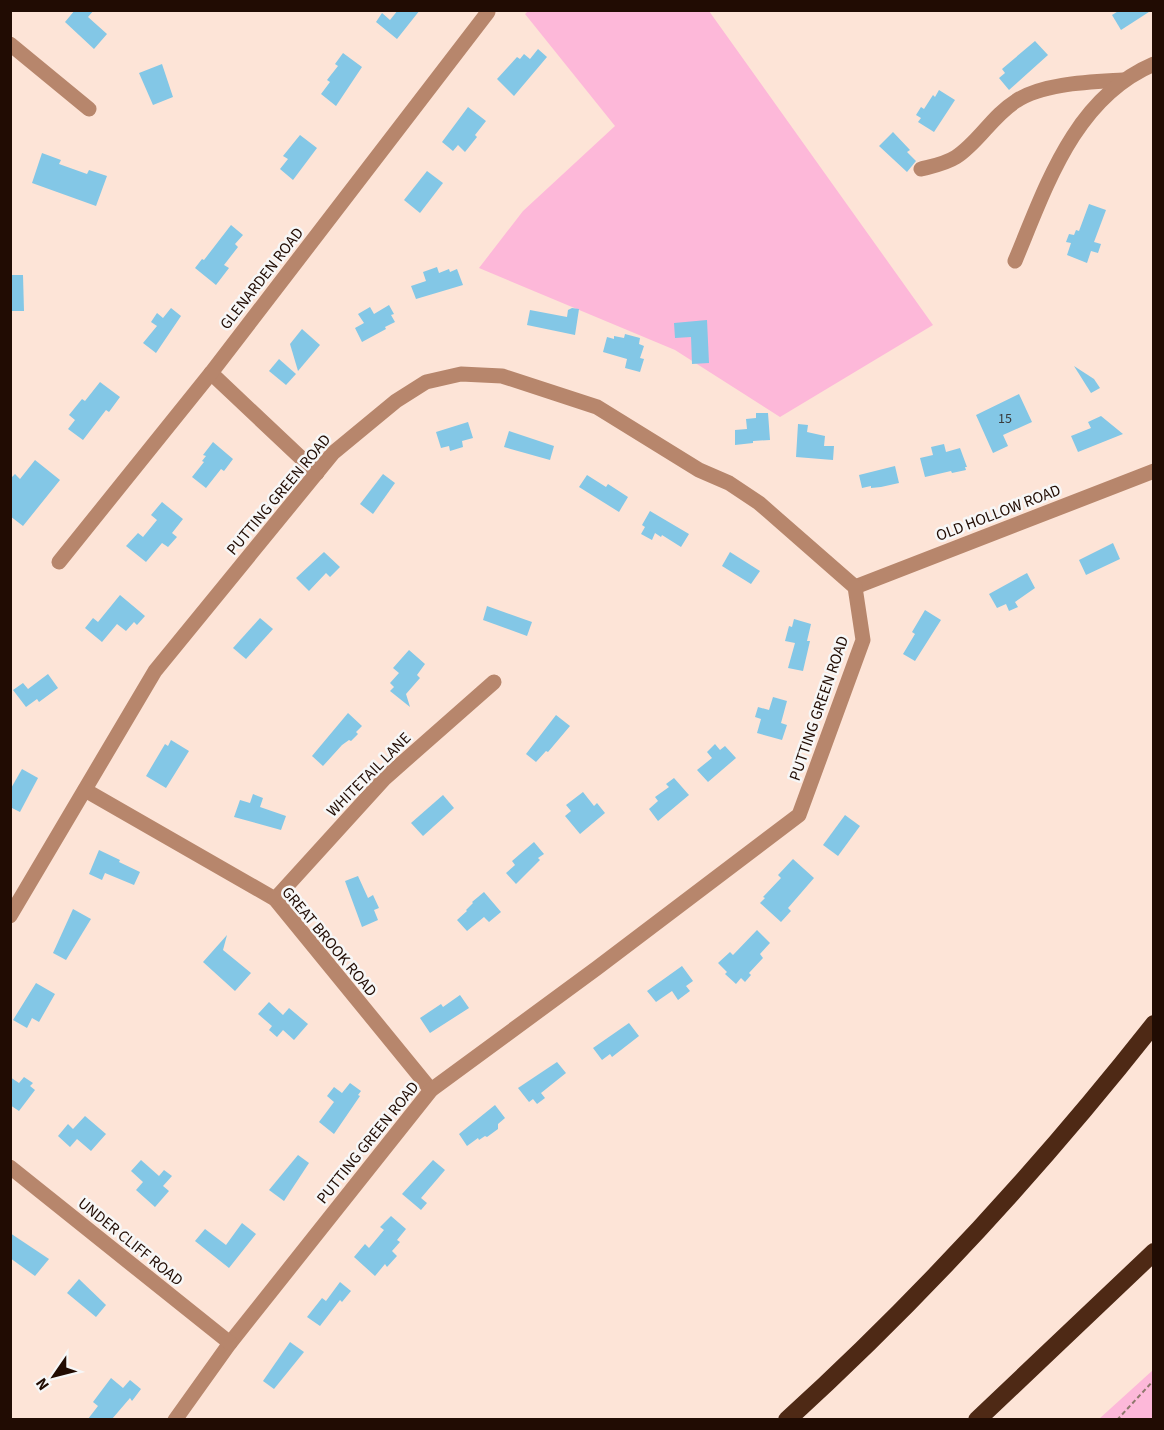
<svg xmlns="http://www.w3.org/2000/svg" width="1164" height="1430" font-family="'Source Sans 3',sans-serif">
	<rect width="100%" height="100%" fill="#fde4d7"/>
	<!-- green -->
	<g fill="#fdb8d9">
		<polygon points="528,11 709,11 933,325 780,417 675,350 479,268 523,211 615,126 525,14"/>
		<polygon points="1153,1370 1153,1419 1099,1419"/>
	</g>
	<!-- building -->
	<g fill="#83c7e6">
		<polygon points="75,10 94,10 88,17 107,34 94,49 65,22"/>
		<polygon points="398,10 420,10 397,39 376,22 382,13 390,20"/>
		<polygon points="1120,10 1152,10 1121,30 1112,15"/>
		<polygon points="1035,41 1048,55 1009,90 999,78 1005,73 1002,69"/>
		<polygon points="538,49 547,57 514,96 497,79 517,57 520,59 524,54 530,59"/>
		<polygon points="343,53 362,67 336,106 321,94 330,82 327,80 338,66 335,64"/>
		<polygon points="162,64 173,97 153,105 139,73"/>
		<polygon points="939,90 955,100 934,132 918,122 921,118 916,115 921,107 924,109 933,95 935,97"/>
		<polygon points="468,107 486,121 475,135 477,137 465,152 458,145 453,151 442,142"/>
		<polygon points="893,132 910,150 907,152 916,161 907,172 879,146"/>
		<polygon points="300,135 317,148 293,180 280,169 288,159 283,156"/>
		<polygon points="42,153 61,160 59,164 87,174 89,170 107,176 96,206 32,183"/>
		<polygon points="427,171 443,183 420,213 404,200"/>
		<polygon points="1089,204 1106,210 1094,242 1101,244 1098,253 1091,251 1087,263 1067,255 1071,243 1066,242 1069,234 1074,235 1076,230 1079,231"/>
		<polygon points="231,225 243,235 235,244 238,247 224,265 229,268 216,285 195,268 202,259 204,260"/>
		<polygon points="437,267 439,273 449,269 450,272 457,269 463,285 416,299 411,286 426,281 423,272"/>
		<polygon points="10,275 23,275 24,311 10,311"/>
		<polygon points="389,305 394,314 391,315 395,322 385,327 386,329 362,342 355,328 364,323 358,314 370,307 374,314"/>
		<polygon points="171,308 181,316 156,353 143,343 157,326 151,322 157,313 163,318"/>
		<polygon points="572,308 579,309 575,335 527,325 530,310 567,317 568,310"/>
		<polygon points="707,320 709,363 692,364 691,337 675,338 674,323"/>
		<polygon points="302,329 320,345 298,371 290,344"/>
		<polygon points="625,334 640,338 639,344 644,346 640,358 644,359 640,372 625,368 627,359 603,352 607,337 614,339 614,336 624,338"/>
		<polygon points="279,359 296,374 286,385 269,371"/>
		<polygon points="1074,366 1094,379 1100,388 1091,393"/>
		<polygon points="100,382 120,397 109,412 106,410 83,440 68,429 75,420 69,415 82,399 85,401"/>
		<polygon points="1019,394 1032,422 1003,435 1008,446 993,453 976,415"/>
		<polygon points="756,413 768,413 770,440 753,441 753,443 735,445 735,430 747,429 746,419 756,418"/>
		<polygon points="1101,416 1123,434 1078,452 1071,436 1091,428 1088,422"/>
		<polygon points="468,422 473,438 462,441 463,447 450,451 449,446 441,448 436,432"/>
		<polygon points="798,424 808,425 807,432 825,436 824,446 834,446 833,460 796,457"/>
		<polygon points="509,431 554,446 550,460 504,447"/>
		<polygon points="213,442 233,459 224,471 221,469 206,488 192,477 204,462 202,461 206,456 203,455"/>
		<polygon points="944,444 946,452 960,448 967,467 965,467 966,470 952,473 951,471 925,477 920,458 933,455 931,447"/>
		<polygon points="35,460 60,480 23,526 10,516 10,479 15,474 20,479"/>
		<polygon points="895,466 899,483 881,487 871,488 871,486 862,488 859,475"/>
		<polygon points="383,474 395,483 373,514 360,504"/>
		<polygon points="587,475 606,487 608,484 628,497 619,512 579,487"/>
		<polygon points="162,502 183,519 172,533 177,537 168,547 162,543 146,562 126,546 138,533 143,537 157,520 151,515"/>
		<polygon points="650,511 689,534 681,547 662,535 661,537 655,533 652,540 641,534 645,527 642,525"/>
		<polygon points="1113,543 1120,559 1086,575 1079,560"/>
		<polygon points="324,552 340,567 330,577 326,573 309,591 296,578"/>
		<polygon points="730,552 760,571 751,584 722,566"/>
		<polygon points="1027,573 1035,588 1015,602 1018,607 1009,611 1006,604 997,608 989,594"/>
		<polygon points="120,595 145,616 137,625 134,622 126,631 117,624 102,642 85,628 93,618 98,622"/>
		<polygon points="487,606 532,622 527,636 483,620"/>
		<polygon points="925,610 941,620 915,661 903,654 915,634 912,632"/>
		<polygon points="260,618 273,629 246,659 233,648"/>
		<polygon points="794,619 811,624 807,641 810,641 803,671 788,668 795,643 785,641 789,626 792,627"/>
		<polygon points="409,650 425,664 417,675 420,678 406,694 410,707 390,691 394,687 390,683 399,673 393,668"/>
		<polygon points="48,674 58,688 39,702 37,699 26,707 13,690 23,683 28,689"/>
		<polygon points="773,697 787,701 781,723 787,725 782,740 757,733 761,719 755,717 758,707 769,710"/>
		<polygon points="348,713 362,726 356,732 358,734 351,741 349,740 342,745 323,766 312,756"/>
		<polygon points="556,715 570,726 548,752 546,751 536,762 526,754"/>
		<polygon points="171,740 189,751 166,788 146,776 165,744 168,746"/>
		<polygon points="715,744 720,750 725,746 736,758 708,782 697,770 712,758 707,752"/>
		<polygon points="22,769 38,778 20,812 10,807 10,790"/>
		<polygon points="674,778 689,795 658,821 649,809 658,801 655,797 669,787 666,784"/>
		<polygon points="583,792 594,806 597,803 605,813 580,834 565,816 571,811 566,805"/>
		<polygon points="253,794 263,798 260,807 286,816 281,830 234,817 240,800 250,803"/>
		<polygon points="443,795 454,808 423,836 411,823"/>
		<polygon points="845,815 860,826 838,856 823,845"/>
		<polygon points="534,842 544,854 538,858 540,860 516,884 506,873 515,865 512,861"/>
		<polygon points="99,850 120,860 119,862 140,872 134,885 105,873 102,880 89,874"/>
		<polygon points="793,859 814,878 788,908 791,911 781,922 760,903 765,898 763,897 781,878 778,875"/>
		<polygon points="358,876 368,898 373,895 379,908 374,910 378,920 362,927 345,881"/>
		<polygon points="484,892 501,912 489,922 484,917 467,931 457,920 467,911 466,910 473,903 472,902"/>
		<polygon points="73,909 91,919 66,960 53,953"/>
		<polygon points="757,930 770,943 760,954 763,958 749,973 751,975 745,982 741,978 736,984 725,974 727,972 718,963 730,952 733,955"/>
		<polygon points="227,935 223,950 251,973 235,991 203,962"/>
		<polygon points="682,966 693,981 686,986 690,991 678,1000 672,991 656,1002 647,991"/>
		<polygon points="36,983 55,994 39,1022 32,1018 27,1028 13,1020"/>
		<polygon points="460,995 469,1008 430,1033 420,1018 441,1004 443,1007"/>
		<polygon points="269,1002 283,1015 289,1008 308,1024 294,1040 283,1030 277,1037 269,1030 272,1026 258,1014"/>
		<polygon points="629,1023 639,1036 612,1057 610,1054 602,1060 593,1048"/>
		<polygon points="557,1062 566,1073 541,1093 545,1098 537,1104 533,1099 529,1102 518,1088"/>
		<polygon points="10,1077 19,1083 24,1077 33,1083 30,1086 35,1090 19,1111 10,1105"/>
		<polygon points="350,1083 361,1091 358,1095 360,1096 334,1134 319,1122 334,1102 327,1096 334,1087 342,1093"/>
		<polygon points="495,1105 505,1118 498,1124 498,1129 487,1137 485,1136 479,1140 478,1138 467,1146 459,1134"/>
		<polygon points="85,1116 106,1134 91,1151 77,1139 70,1147 58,1136 68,1124 73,1129"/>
		<polygon points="298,1155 309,1163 284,1201 269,1190"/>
		<polygon points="141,1160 159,1176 164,1170 172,1176 163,1186 169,1191 155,1207 136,1190 143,1182 131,1171"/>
		<polygon points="433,1160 445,1170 421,1198 427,1203 421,1210 402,1194"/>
		<polygon points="391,1216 406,1229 397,1240 400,1242 392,1251 397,1256 387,1267 385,1264 375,1276 354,1257 365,1244 369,1248 384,1230 380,1227"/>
		<polygon points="242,1223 256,1234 229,1268 195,1241 205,1229 226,1245"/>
		<polygon points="10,1233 49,1259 35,1276 10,1258"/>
		<polygon points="79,1279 106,1305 96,1317 67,1293"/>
		<polygon points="340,1282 351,1291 342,1302 340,1300 320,1326 307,1317 322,1298 326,1301"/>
		<polygon points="290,1342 304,1352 274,1389 263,1381"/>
		<polygon points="111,1378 123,1388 130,1380 141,1389 132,1401 130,1398 112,1419 88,1419 98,1406 93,1402"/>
	</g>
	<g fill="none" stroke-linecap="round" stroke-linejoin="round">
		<!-- path -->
		<polyline stroke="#8f786d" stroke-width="2" stroke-dasharray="4.5 3" stroke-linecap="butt" points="1117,1420 1154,1380"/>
		<!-- minor -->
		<g stroke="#b7866c" stroke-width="15">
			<polyline points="10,44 89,109"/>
			<path d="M921,169C933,166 945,164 956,157C979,142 992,116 1016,101C1043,83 1091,82 1123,80"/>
			<path d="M1015,261C1046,187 1074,98 1154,64"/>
			<polyline points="211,373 317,473"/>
			<polyline points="59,562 211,373 488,12 486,10"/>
			<polyline points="855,587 1154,471"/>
			<polyline points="85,790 275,899 431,1090"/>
			<polyline points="275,899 385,778 494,682"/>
			<polyline points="10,916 155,671 333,453 396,401 426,382 461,374 502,376 597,407 699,470 729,483 759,503 855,587 863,640 799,815 597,968 431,1090 230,1343 175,1420"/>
			<polyline points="10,1167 230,1343"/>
		</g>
		<!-- highway -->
		<g stroke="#4e2915" stroke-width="18">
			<path d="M787,1420C921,1298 1042,1166 1154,1024"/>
			<polyline points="977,1420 1154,1252"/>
		</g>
	</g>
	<g text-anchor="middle" stroke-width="5" stroke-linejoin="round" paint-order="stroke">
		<!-- number labels -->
		<g font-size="14" fill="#3a3b3c">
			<text x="1005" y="423">15</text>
		</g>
		<!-- street labels -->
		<g font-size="16" fill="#210c03" stroke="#f7f7f7">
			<text transform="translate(261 278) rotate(-52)" y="6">GLENARDEN ROAD</text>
			<text transform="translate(278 494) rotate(-50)" y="6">PUTTING GREEN ROAD</text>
			<text transform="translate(998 512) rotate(-21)" y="6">OLD HOLLOW ROAD</text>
			<text transform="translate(818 708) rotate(-71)" y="6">PUTTING GREEN ROAD</text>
			<text transform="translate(368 774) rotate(-45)" y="6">WHITETAIL LANE</text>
			<text transform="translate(330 941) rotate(50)" y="6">GREAT BROOK ROAD</text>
			<text transform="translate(367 1142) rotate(-51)" y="6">PUTTING GREEN ROAD</text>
			<text transform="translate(131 1241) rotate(39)" y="6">UNDER CLIFF ROAD</text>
		</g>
	</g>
	<!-- border -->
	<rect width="1164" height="1430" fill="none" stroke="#210c03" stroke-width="24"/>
	<!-- north arrow -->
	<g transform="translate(54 1376) rotate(235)" stroke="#f7f7f7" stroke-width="4.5" paint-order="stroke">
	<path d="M0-4.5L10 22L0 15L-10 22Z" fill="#210c03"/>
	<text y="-9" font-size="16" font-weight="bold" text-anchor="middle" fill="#210c03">N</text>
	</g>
</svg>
